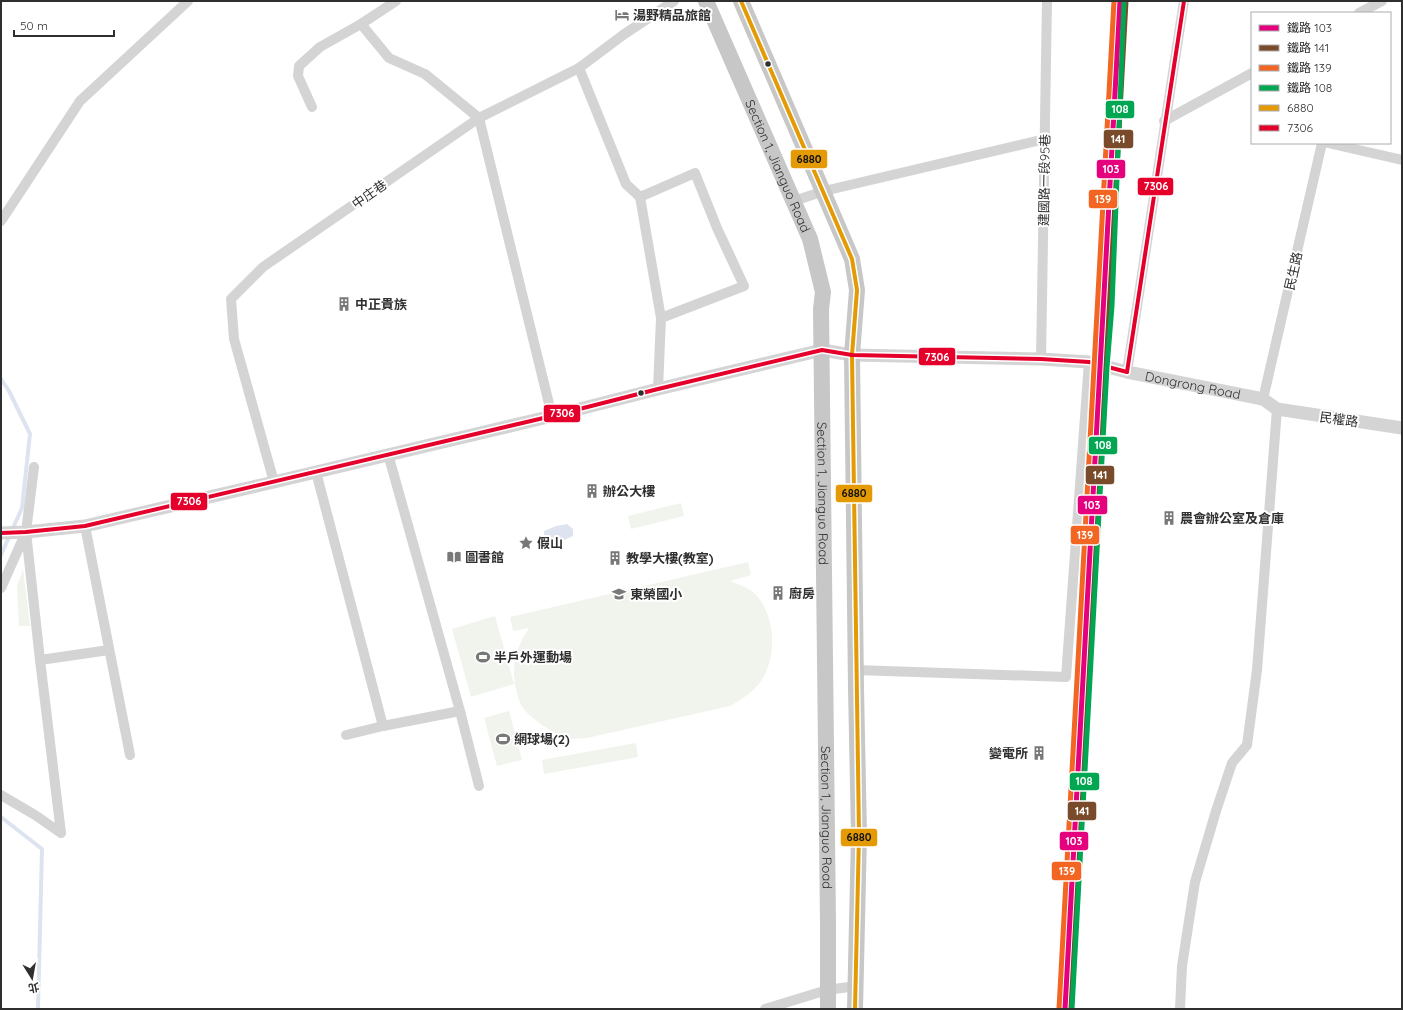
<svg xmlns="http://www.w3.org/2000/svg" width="1403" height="1010" font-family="Quicksand,'Noto Sans TC',sans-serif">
	<rect width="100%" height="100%" fill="#fff"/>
	<!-- green -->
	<g fill="#f0f4ed">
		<polygon points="681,503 684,516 631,529 628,516"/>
		<path d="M748,562L751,575L730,581C740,585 750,588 757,596C776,619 777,657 761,681C753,692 741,700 730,706L587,738C582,738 576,739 571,739C560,737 547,729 538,722C532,717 524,711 521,705C519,701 518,696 517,693C510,669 516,647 529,628L513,631L510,617Z"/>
		<polygon points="23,569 30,626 19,626 17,586"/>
		<polygon points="495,616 514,684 471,697 452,629"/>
		<polygon points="509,711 522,760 497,766 484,718"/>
		<polygon points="636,743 638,757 544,774 542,760"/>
	</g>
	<!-- water -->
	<polygon fill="#dde4ef" points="567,524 573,529 573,536 560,542 546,543 544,536 544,531 556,526"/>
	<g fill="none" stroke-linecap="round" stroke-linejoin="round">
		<!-- stream -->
		<g stroke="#dde4ef" stroke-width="4">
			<polyline points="1,379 9,391 30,434 22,508 1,555"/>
			<polyline points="1,817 42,849 38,1009"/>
		</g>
		<!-- minor -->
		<g stroke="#d4d4d4" stroke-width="10">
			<polyline points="396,1 361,24 389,58 425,74 479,118 552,416"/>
			<polyline points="1359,13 1382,1"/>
			<polyline points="579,68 626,184 640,197 695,173 717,228 744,286 661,318 658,389"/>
			<polyline points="312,107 298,76 299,66 320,47 361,24"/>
			<polyline points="1164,121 1252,73"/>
			<polyline points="1328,143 1402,160"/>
			<polyline points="640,197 661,318"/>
			<polyline points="794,201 824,191 1045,139"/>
			<polyline points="1,221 80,101 188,1"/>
			<polyline points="1041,359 1047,1"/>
			<polyline points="1127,372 1184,1"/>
			<polyline points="1263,399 1322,143"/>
			<polyline points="388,454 460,711 479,786"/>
			<polyline points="34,467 26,532 40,660 61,833"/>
			<polyline points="316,472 383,726 460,711"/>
			<polyline points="274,482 234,339 231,299 263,267 479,118 579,68 623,35 674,1"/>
			<polyline points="85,526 130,755"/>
			<polyline points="1,588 26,532"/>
			<polyline points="40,660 109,650"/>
			<polyline points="856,670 1066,677 1089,362"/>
			<polyline points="346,735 383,726"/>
			<polyline points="1,795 35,815 61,833"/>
			<polyline points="765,1009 827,990 856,986"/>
			<polyline points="1180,1009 1182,966 1195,882 1216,811 1232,763 1247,745 1257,670 1277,409"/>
		</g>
		<!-- tertiary -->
		<path stroke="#d4d4d4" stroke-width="13" id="s1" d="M1,533L26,532L85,526L274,482L552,416L658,389L822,350L852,355L1041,359L1089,362L1127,372L1263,399L1277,409L1402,428"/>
		<!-- primary -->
		<g stroke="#c7c7c7" stroke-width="16">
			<path id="s2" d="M706,1L810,239L823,292L821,309L828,923V1009"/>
			<polyline points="741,1 852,259 857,290 852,355 856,688 859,835 855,1009"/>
		</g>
		<defs>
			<polyline id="bus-1" points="741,1 852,259 857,290 852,355 859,835 855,1009"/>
			<g id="bus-2">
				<polyline points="1127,372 1184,1"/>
				<polyline points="1,533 26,532 85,526 552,416 658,389 822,350 852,355 1041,359 1089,362 1127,372"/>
			</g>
		</defs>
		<!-- bus-1 casing -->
		<use href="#bus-1" stroke="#fff" stroke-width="7"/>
		<!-- bus-2 casing -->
		<use href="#bus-2" stroke="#fff" stroke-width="7"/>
		<!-- bus-1 -->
		<use href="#bus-1" stroke="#e39a05" stroke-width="4"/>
		<!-- bus-2 -->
		<use href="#bus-2" stroke="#e4002b" stroke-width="4"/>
		<defs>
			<polyline id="rail-1" points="1065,1009 1120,1"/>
			<polyline id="rail-2" points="1071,1009 1126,1"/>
			<polyline id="rail-3" points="1059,1009 1114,1"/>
			<polyline id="rail-4" points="1072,1009 1107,367 1112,306 1124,1"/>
		</defs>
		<!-- rail-1 casing -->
		<use href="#rail-1" stroke="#fff" stroke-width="8"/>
		<!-- rail-2 casing -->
		<use href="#rail-2" stroke="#fff" stroke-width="8"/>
		<!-- rail-3 casing -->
		<use href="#rail-3" stroke="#fff" stroke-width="8"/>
		<!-- rail-4 casing -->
		<use href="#rail-4" stroke="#fff" stroke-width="8"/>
		<!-- rail-1 -->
		<use href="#rail-1" stroke="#e5007d" stroke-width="5"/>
		<!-- rail-2 -->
		<use href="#rail-2" stroke="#7a4b2a" stroke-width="5"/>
		<!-- rail-3 -->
		<use href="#rail-3" stroke="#f26522" stroke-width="5"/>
		<!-- rail-4 -->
		<use href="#rail-4" stroke="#00a651" stroke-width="5"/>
	</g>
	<!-- icons -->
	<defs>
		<symbol id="hotel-bare" viewBox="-9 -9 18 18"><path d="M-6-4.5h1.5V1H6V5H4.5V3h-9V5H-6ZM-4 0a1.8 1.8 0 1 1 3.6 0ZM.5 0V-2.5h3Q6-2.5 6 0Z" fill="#787878" stroke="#fff" stroke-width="2.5" paint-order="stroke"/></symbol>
		<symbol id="building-bare" viewBox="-9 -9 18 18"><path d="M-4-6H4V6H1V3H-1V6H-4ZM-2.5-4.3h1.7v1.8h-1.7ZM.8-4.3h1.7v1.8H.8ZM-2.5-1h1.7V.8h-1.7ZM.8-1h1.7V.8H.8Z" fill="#787878" stroke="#fff" stroke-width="2.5" paint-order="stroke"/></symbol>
		<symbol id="sight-bare" viewBox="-9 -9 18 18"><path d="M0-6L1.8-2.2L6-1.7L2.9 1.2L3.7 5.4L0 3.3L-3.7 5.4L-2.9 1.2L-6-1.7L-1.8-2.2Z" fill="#787878" stroke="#fff" stroke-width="2.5" paint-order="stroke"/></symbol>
		<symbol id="library-bare" viewBox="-9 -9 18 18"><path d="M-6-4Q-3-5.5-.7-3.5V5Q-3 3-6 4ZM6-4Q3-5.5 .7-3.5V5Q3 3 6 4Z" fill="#787878" stroke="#fff" stroke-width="2.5" paint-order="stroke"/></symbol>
		<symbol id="school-bare" viewBox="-9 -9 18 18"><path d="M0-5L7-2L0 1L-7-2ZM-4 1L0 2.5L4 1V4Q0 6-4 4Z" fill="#787878" stroke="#fff" stroke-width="2.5" paint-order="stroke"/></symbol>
		<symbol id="stadium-bare" viewBox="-9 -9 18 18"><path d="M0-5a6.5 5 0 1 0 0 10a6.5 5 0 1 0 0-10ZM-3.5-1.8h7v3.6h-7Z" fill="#787878" stroke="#fff" stroke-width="2.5" paint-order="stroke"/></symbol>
	</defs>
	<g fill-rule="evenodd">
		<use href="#hotel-bare" x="612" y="5" width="20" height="20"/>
		<use href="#building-bare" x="334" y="294" width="20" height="20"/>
		<use href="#building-bare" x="582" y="481" width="20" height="20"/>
		<use href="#building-bare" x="1159" y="508" width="20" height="20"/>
		<use href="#sight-bare" x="516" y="533" width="20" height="20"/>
		<use href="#library-bare" x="444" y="547" width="20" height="20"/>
		<use href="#building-bare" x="605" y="548" width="20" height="20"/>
		<use href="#building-bare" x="768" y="583" width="20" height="20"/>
		<use href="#school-bare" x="609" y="584" width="20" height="20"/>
		<use href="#stadium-bare" x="473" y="647" width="20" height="20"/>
		<use href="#stadium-bare" x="493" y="729" width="20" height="20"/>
		<use href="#building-bare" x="1029" y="743" width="20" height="20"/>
	</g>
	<!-- markers -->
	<g fill="#2f2f2f" stroke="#fff" stroke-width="1.5">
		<circle cx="768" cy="64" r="3.5"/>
		<circle cx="641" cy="393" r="3.5"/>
	</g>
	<g text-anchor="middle" stroke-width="4" stroke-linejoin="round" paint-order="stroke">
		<!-- poi labels -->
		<g font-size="13" font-weight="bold" fill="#2f2f2f" stroke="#fff" text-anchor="start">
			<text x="633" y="20">湯野精品旅館</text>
			<text x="355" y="309">中正貴族</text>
			<text x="603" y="496">辦公大樓</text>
			<text x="1180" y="523">農會辦公室及倉庫</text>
			<text x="537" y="548">假山</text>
			<text x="465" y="562">圖書館</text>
			<text x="626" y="563">教學大樓(教室)</text>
			<text x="789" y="598">廚房</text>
			<text x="630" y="599">東榮國小</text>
			<text x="494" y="662">半戶外運動場</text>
			<text x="514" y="744">網球場(2)</text>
			<text x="1028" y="758" text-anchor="end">變電所</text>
		</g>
		<!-- street labels -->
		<g font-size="13" fill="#2f2f2f" stroke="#fff">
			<text dy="5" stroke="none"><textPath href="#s2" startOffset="180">Section 1, Jianguo Road</textPath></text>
			<text transform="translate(1044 180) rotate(-89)" y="5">建國路一段95巷</text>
			<text transform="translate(369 194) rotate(-35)" y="5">中庄巷</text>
			<text transform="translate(1293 271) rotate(-77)" y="5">民生路</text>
			<text dy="5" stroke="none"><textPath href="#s1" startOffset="1216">Dongrong Road</textPath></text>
			<text transform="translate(1339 419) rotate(8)" y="5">民權路</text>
			<text dy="5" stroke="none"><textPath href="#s2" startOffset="516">Section 1, Jianguo Road</textPath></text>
			<text dy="5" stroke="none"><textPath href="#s2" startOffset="840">Section 1, Jianguo Road</textPath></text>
		</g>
	</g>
	<g stroke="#fff" stroke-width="1.5">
		<rect x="1105" y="100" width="30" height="19" rx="4" fill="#00a651"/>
		<rect x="1103" y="129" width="31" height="20" rx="4" fill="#7a4b2a"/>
		<rect x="790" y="149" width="38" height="20" rx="4" fill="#e39a05"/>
		<rect x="1096" y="159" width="30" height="20" rx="4" fill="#e5007d"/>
		<rect x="1137" y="177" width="37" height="19" rx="4" fill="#e4002b"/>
		<rect x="1088" y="189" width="30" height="20" rx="4" fill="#f26522"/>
		<rect x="918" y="347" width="38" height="19" rx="4" fill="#e4002b"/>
		<rect x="543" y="404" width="38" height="19" rx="4" fill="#e4002b"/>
		<rect x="1088" y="436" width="30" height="19" rx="4" fill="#00a651"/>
		<rect x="1085" y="465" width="30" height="20" rx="4" fill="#7a4b2a"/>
		<rect x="835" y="484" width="38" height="19" rx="4" fill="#e39a05"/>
		<rect x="170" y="492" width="38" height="19" rx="4" fill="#e4002b"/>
		<rect x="1077" y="495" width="31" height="20" rx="4" fill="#e5007d"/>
		<rect x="1070" y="525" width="30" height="20" rx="4" fill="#f26522"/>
		<rect x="1069" y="772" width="31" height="19" rx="4" fill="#00a651"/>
		<rect x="1067" y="801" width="30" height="20" rx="4" fill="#7a4b2a"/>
		<rect x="840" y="828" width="38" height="19" rx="4" fill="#e39a05"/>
		<rect x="1059" y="831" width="30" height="20" rx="4" fill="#e5007d"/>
		<rect x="1051" y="861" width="31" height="20" rx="4" fill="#f26522"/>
	</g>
	<g font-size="11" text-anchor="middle" font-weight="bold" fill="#fff">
		<text x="1120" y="113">108</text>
		<text x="1118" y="143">141</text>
		<text x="1111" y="173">103</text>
		<text x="1156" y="190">7306</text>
		<text x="1103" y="203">139</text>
		<text x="937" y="361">7306</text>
		<text x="562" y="417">7306</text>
		<text x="1103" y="449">108</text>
		<text x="1100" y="479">141</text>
		<text x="189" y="505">7306</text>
		<text x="1092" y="509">103</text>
		<text x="1085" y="539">139</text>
		<text x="1084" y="785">108</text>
		<text x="1082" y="815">141</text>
		<text x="1074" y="845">103</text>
		<text x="1067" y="875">139</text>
	</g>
	<g font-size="11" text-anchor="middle" font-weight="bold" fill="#111">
		<text x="809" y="163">6880</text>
		<text x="854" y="497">6880</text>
		<text x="859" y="841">6880</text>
	</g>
	<!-- border -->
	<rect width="1403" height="1010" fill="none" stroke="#2f2f2f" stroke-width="4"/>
	<!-- legend -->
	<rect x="1251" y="12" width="140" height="132" fill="#ffffff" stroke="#acacac"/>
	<rect x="1259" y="25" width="20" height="6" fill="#e5007d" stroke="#acacac"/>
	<text x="1287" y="32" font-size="12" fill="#2f2f2f">鐵路 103</text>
	<rect x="1259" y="45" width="20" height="6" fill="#7a4b2a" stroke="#acacac"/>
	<text x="1287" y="52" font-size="12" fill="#2f2f2f">鐵路 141</text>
	<rect x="1259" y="65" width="20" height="6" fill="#f26522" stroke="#acacac"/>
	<text x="1287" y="72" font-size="12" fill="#2f2f2f">鐵路 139</text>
	<rect x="1259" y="85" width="20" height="6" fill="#00a651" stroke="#acacac"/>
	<text x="1287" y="92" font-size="12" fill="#2f2f2f">鐵路 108</text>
	<rect x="1259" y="105" width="20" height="6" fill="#e39a05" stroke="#acacac"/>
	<text x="1287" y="112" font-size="12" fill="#2f2f2f">6880</text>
	<rect x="1259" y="125" width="20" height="6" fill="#e4002b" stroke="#acacac"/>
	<text x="1287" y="132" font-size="12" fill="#2f2f2f">7306</text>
	<!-- north arrow -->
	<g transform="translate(32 978) rotate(169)" stroke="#ffffff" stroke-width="3" paint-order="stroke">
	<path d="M0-3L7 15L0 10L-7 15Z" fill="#2f2f2f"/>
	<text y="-6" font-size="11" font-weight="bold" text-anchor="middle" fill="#2f2f2f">北</text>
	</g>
	<!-- scale -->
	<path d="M14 30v6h100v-6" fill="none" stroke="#2f2f2f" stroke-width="2"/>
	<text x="20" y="30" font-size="12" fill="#2f2f2f" stroke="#ffffff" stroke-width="3" paint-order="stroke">50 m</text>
</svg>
